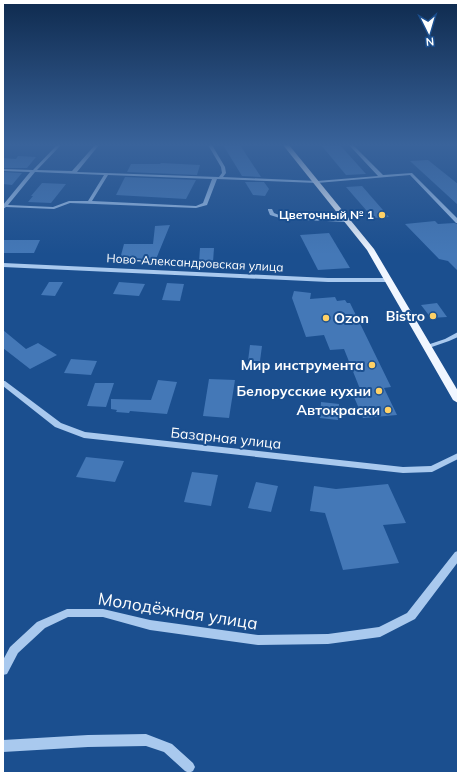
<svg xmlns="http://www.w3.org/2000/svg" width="461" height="776" font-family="Mulish,sans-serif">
	<rect width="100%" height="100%" fill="#1b4f8f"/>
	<!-- building -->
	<g fill="#4478b7">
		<polygon points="223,145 240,145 261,177 242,176"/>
		<polygon points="321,145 340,145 366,174 346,175"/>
		<polygon points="18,156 36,157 27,168 3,168 3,158 16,159"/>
		<polygon points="428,160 458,184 458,205 410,161"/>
		<polygon points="161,163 200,165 197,175 127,172 131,164 160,164"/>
		<polygon points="3,172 22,173 12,185 3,184"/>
		<polygon points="125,177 196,180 186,199 116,195"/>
		<polygon points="245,182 264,182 269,189 265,196 253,195"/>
		<polygon points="42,183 66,184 51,203 28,202 33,196 31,196"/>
		<polygon points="362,186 389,217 373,218 346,187"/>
		<polygon points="435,221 438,224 454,223 458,224 458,271 448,261 439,259 405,224"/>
		<polygon points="170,225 154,264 151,263 152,259 120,259 124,244 153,244 155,226"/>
		<polygon points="329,233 350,268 318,270 300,235"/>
		<polygon points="3,240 40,240 34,253 3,253"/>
		<polygon points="200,248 214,248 213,262 199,262"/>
		<polygon points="49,282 63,282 55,296 41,295"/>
		<polygon points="119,282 145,284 139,296 113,294"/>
		<polygon points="167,283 184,284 180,301 162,300"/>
		<polygon points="294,291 311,293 310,299 335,297 337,301 345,300 347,303 350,303 391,387 384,388 397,415 363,418 351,390 360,389 344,349 330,350 324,335 306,337 292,298"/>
		<polygon points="437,303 447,317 431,318 421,305"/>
		<polygon points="3,330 26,349 38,343 57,355 30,369 3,348"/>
		<polygon points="250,345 262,346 260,361 248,361"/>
		<polygon points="71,359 97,361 91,375 64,373"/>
		<polygon points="209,379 235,380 229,418 203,416"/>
		<polygon points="158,380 177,382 167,414 130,411 129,413 116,412 117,410 111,409 111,399 151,400"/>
		<polygon points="95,383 114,383 106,407 87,406"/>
		<polygon points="321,402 339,404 338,420 320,418"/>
		<polygon points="86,457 124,461 115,482 76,477"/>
		<polygon points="192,472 218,475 211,506 184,502"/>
		<polygon points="256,482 278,486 271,512 248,508"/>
		<polygon points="388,484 406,523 383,525 399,563 343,570 325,513 310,511 314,486 336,489"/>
	</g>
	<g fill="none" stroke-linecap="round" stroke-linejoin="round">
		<!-- minor -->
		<g fill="#a9c9ee" fill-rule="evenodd">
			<path d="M57,145H61L37,170L72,171L95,145H99L77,172L219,177L222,173L221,167L208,145H212L225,167L226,173L223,177L317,181L378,176L349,145H353L383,175L412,173L458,219V223H456L410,175L317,183L217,179L207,205L196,208L70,203L54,209L6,207L3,209V205L30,172L3,171V169L33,170ZM35,172L104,175L88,201H69L53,207L8,205ZM108,175L212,179L203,203L196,206L92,201Z"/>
			<polygon points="268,209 272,209 274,213 284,217 348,220 350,221 348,222 283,219 270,215 268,210"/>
			<polygon points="3,263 328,278 387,278 390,280 387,282 328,282 3,267"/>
			<polygon points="458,332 458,337 449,341 426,349 423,347 424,346 445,339"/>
			<polygon points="3,381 5,381 61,423 85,432 403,467 431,466 458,453 458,459 432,472 403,473 84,438 55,427 3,386"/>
			<polygon points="458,551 458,562 415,619 380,637 328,644 258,645 150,630 103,617 68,617 45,628 18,653 7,674 3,675 3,660 10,647 37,622 67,609 103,609 150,620 258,635 328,634 379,627 407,613 455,552"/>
			<polygon points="146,734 172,744 193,763 195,767 193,771 189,773 185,771 164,752 146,746 88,747 3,752 3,740 88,735"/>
		</g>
		<!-- major -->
		<polygon fill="#f0f6ff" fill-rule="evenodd" points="283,145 289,145 374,249 458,391 458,403 453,400 367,250"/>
	</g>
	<!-- sky -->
	<linearGradient id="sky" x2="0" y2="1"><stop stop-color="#0f2b4f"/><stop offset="0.57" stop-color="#39639b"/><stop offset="1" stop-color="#39639b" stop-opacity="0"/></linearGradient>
	<rect width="461" height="254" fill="url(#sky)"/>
	<!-- markers -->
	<g fill="#ffd166" stroke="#1b4f8f" stroke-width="1.5">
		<circle cx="382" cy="215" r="4"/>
		<circle cx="433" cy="316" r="4"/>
		<circle cx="326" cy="318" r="4"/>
		<circle cx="372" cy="365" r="4"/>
		<circle cx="379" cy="391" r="4"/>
		<circle cx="388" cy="410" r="4"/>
	</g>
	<g text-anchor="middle" stroke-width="4" stroke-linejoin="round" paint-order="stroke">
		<!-- far-poi labels -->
		<g font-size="12" font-weight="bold" fill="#fff" stroke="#1b4f8f" text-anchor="end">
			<text x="374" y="219">Цветочный № 1</text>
		</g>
		<!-- far-street labels -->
		<g font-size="12" fill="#fff" stroke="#1b4f8f">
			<text transform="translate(195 263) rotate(3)" y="4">Ново-Александровская улица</text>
		</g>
		<!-- poi labels -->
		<g font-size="14" font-weight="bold" fill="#fff" stroke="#1b4f8f" text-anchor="end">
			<text x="425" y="321">Bistro</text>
			<text x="334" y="323" text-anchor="start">Ozon</text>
			<text x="364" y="370">Мир инструмента</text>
			<text x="371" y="396">Белорусские кухни</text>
			<text x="380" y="415">Автокраски</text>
		</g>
		<!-- street labels -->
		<g font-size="14" fill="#fff" stroke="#1b4f8f">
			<text transform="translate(226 438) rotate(6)" y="5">Базарная улица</text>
		</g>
		<!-- near-street labels -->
		<g font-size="17" fill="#fff" stroke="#1b4f8f">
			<text transform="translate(178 611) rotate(9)" y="6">Молодёжная улица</text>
		</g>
	</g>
	<!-- border -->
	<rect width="461" height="776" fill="none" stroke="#ffffff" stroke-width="8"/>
	<!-- north arrow -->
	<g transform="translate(429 32) rotate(175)" stroke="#1b4f8f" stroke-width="3" paint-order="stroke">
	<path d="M0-3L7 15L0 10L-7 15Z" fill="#ffffff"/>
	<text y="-6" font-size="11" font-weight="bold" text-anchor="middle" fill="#ffffff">N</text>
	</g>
</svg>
